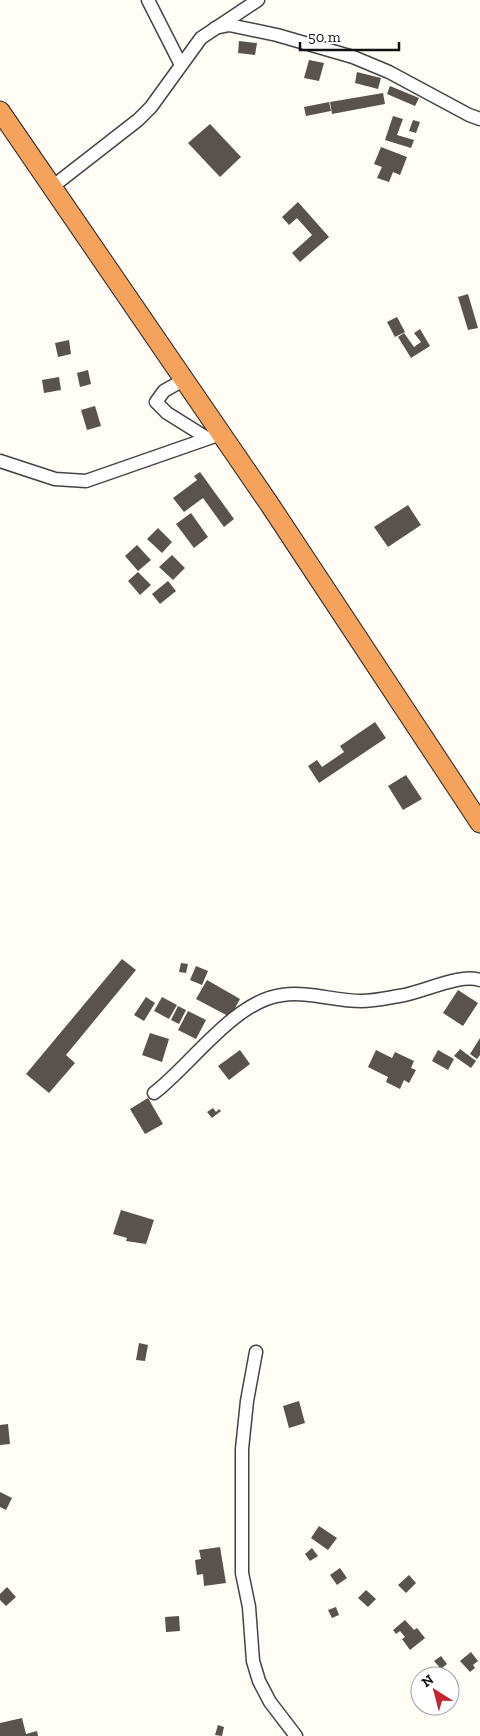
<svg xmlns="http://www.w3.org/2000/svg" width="480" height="1736" font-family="'Zilla Slab',serif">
	<rect width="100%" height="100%" fill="#fffdf5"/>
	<!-- building -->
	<g fill="#5a524d">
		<polygon points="239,41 257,43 255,55 238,53"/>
		<polygon points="309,60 324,63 319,81 304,78"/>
		<polygon points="357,72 381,78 378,89 355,83"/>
		<polygon points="390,86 419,98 415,106 387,94"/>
		<polygon points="383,93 385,104 332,114 330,102"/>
		<polygon points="329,102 331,111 306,116 304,107"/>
		<polygon points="393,116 403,119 397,135 414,140 411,148 385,140"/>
		<polygon points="413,120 420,122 416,133 409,131"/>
		<polygon points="210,124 241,157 220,177 188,143"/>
		<polygon points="381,147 407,157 400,175 393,172 389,182 377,178 382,167 374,164"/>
		<polygon points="298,202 329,237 300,262 292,253 312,235 297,218 289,225 282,217"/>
		<polygon points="468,294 478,328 468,330 458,297"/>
		<polygon points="397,317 405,332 395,337 387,322"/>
		<polygon points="420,329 430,346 411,358 398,337 404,333 414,347 421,342 414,333"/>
		<polygon points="69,340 71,354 58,357 55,343"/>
		<polygon points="88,370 91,384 80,387 77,373"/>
		<polygon points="59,377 61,390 44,393 42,380"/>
		<polygon points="95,406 101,426 87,430 81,410"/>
		<polygon points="200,472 234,519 224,527 203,498 184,512 173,498 197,480 194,476"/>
		<polygon points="408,505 421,525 388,547 374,527"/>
		<polygon points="191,513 208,537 194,548 176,524"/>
		<polygon points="158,528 172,542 162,553 147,539"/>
		<polygon points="137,545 151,560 138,571 125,556"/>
		<polygon points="172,555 185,568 173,580 159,567"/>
		<polygon points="138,572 151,585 140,595 128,581"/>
		<polygon points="168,581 176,591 160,604 152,594"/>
		<polygon points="375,722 386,738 319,783 308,766 317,760 322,767 344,752 340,746"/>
		<polygon points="406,775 422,799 403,810 388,786"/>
		<polygon points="122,959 136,970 66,1055 75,1063 49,1093 26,1074"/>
		<polygon points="181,963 188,964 186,973 179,972"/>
		<polygon points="196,966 208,971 202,985 190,980"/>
		<polygon points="207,980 240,999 230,1017 196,999"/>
		<polygon points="458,990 478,1003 463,1026 443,1013"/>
		<polygon points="146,997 155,1003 144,1021 134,1015"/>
		<polygon points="162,997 177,1005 169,1019 154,1011"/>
		<polygon points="178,1006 186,1010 179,1024 171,1020"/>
		<polygon points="188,1011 206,1020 196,1039 178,1030"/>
		<polygon points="150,1033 169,1039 162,1062 142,1055"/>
		<polygon points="480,1038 480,1055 477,1059 470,1054"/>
		<polygon points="460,1049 476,1061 471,1068 454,1056"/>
		<polygon points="240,1050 250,1064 229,1080 218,1066"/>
		<polygon points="376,1050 392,1058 395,1052 414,1061 411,1068 416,1070 409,1083 404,1080 400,1089 386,1082 388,1077 368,1067"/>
		<polygon points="438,1050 454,1059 448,1070 432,1061"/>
		<polygon points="148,1098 163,1124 145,1134 130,1109"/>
		<polygon points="213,1108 216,1112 219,1109 221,1111 212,1118 207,1112"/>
		<polygon points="121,1210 154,1220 146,1244 126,1241 127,1238 113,1234"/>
		<polygon points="139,1343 148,1345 145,1361 136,1360"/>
		<polygon points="299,1401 305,1423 289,1428 283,1406"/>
		<polygon points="8,1424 10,1444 0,1445 0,1425"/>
		<polygon points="0,1492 12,1498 6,1510 0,1507"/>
		<polygon points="319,1526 337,1538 328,1550 311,1538"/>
		<polygon points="220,1547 226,1583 204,1586 203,1574 197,1575 195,1560 201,1559 199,1550"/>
		<polygon points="312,1548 318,1556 310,1561 305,1554"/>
		<polygon points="340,1568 347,1578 337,1585 330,1575"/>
		<polygon points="409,1575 416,1583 406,1593 398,1585"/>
		<polygon points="7,1587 16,1597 6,1606 0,1600 0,1594"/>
		<polygon points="366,1590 376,1599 368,1607 358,1598"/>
		<polygon points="336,1607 339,1615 332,1618 328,1610"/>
		<polygon points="179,1616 180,1631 166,1632 165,1617"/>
		<polygon points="405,1620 414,1630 417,1628 425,1638 410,1650 402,1639 405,1637 400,1631 396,1634 393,1630"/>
		<polygon points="471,1652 478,1661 473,1665 475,1668 470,1672 460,1661"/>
		<polygon points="441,1656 447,1664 441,1669 434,1661"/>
		<polygon points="22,1718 26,1734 37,1731 38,1736 0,1736 0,1723"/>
		<polygon points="218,1725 224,1727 222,1736 215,1735"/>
	</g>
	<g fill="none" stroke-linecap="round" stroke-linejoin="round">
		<defs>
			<g id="minor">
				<polyline points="148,0 181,65"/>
				<polyline points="215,28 229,25 277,35 353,57 389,72 469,115 480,119"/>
				<polyline points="52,187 138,120 151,107 201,38 258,0"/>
				<polyline points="185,379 164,391 156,402 167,413 207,438"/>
				<polyline points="0,461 55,479 86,481 221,434"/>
				<path d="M154,1093C191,1065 234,1001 282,995C308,991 335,1001 361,1001C374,1001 387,998 399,996C422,993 459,973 480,980"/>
				<polyline points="256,1352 247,1401 242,1449 242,1573 249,1607 253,1661 259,1681 270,1702 296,1736"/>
			</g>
			<polyline id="highway" points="0,111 270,505 480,823"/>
		</defs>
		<!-- minor casing -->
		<use href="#minor" stroke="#444" stroke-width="15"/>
		<!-- highway casing -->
		<use href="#highway" stroke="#222" stroke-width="21"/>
		<!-- minor -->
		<use href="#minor" stroke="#fff" stroke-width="12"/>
		<!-- highway -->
		<use href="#highway" stroke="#f5a25d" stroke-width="19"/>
	</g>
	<!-- north arrow -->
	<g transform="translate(435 1691) rotate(324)"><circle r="24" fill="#ffffff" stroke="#a0a0a0"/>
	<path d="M0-4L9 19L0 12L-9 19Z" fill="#c4262e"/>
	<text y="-8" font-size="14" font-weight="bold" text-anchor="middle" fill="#111111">N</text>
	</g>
	<!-- scale -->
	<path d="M300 42v8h99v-8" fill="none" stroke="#111111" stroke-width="2.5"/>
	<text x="308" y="42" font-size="15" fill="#111111" stroke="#ffffff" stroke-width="4" paint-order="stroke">50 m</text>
</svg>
